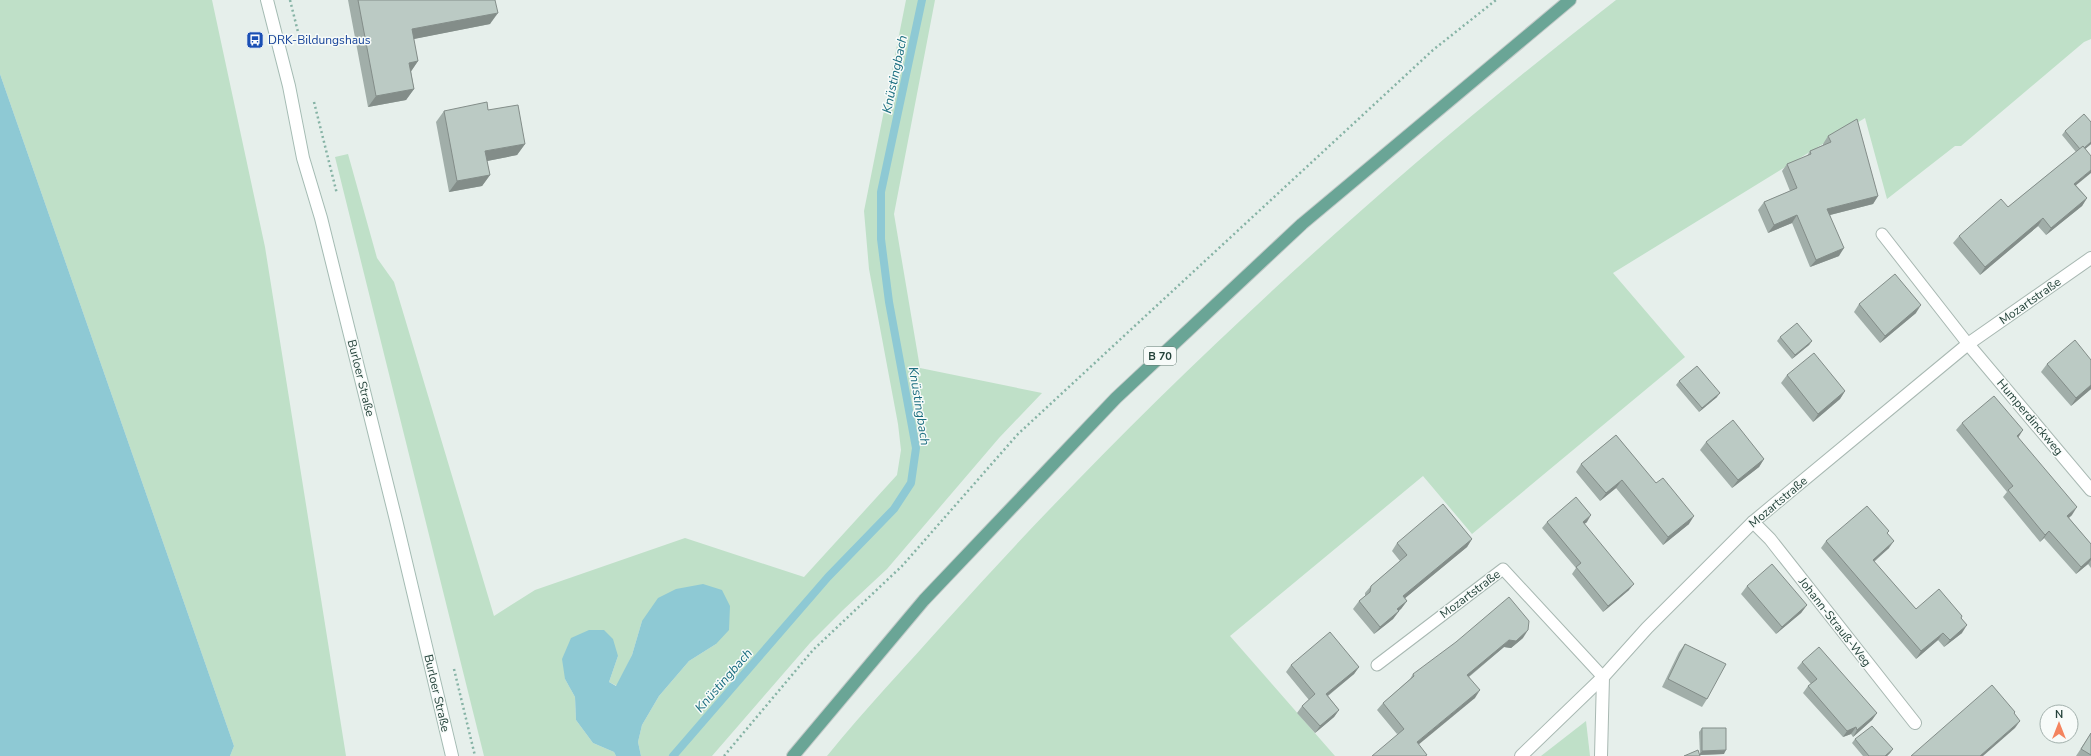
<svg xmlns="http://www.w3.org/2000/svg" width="2091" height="756" font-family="'Nunito Sans',sans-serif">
	<rect width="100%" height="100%" fill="#e6efeb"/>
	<!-- green -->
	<g fill="#bfe0c8">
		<polygon points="0,0 212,0 265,247 346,756 230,756 234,746 0,74"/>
		<polygon points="906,0 935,0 894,214 920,368 1042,393 999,438 887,569 843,610 810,643 712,756 641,756 638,742 642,725 659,696 689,661 716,644 642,621 632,655 617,686 609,682 618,656 565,679 575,697 576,720 593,743 614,752 616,756 484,756 335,157 348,154 377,258 394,282 494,616 535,590 685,538 804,577 897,475 901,450 898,424 869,269 864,211"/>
		<path d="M1616,0H2091V39L2084,42L1961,146H1955L1887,199L1865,118L1613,273L1685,357L1472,534L1423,476L1230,636L1335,756H827C865,709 907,665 947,620C1150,394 1376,186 1616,0Z"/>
		<polygon points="1586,721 1590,756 1541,756"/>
	</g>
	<!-- water -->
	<g fill="#8ec9d4">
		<polygon points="0,74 234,746 230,756 0,756"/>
		<polygon points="703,584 722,590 730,606 729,630 716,644 689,661 659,696 642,725 638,742 641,756 616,756 614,752 593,743 576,720 575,697 565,679 562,659 571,638 589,630 604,630 613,639 618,656 609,682 616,686 632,655 642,621 658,598 676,589"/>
	</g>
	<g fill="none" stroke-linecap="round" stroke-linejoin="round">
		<!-- stream -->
		<polyline stroke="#8ec9d4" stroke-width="8" points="673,756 828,577 894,509 911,483 916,448 889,302 881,239 881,192 922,0"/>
		<defs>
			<g id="lane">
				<polyline points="1882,234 1968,344"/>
				<polyline points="1377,665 1503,569 1603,677"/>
			</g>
			<g id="street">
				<polyline points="1968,344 2091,490"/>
				<polyline points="1753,522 1770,539 1915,723"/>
				<polyline points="1521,756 1603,677"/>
				<polyline points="1601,756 1603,677 1647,628 1753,522 1968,344 2091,258"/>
			</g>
			<polyline id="secondary" points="267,0 289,86 303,158 321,218 396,520 452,756"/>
			<polyline id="primary" points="793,756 924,600 1116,398 1302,224 1570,0"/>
		</defs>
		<!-- lane casing -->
		<use href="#lane" stroke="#a8b8b2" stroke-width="13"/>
		<!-- street casing -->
		<use href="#street" stroke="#a8b8b2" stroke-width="14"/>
		<!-- secondary casing -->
		<use href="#secondary" stroke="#a4bbb3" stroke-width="14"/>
		<!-- primary casing -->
		<use href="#primary" stroke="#c2cac8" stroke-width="14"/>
		<!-- path -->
		<g stroke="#86b3a5" stroke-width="2.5" stroke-dasharray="2 3" stroke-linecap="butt">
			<polyline points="290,0 299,36"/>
			<polyline points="314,102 337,194"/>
			<polyline points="454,669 475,756"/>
			<polyline points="724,756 813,650 902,566 1018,434 1433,50 1496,0"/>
		</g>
		<!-- lane -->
		<use href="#lane" stroke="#fff" stroke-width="11"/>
		<!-- street -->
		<use href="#street" stroke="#fff" stroke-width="12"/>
		<!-- secondary -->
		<use href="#secondary" stroke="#fff" stroke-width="12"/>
		<!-- primary -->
		<use href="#primary" stroke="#6aa596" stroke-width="12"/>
	</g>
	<!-- wall -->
	<g fill="#a1aea9">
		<polygon points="348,0 495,0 490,24 413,39 418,61 411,71 414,89 406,100 368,107"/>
		<polygon points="488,110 525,144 517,155 487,161 490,175 482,186 449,192 436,122 444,111"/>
		<polygon points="2091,122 2091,144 2085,149 2076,185 2087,198 2082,206 2046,235 2038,226 1980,275 1953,243 1959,236 2008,207 2076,152 2062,135 2065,131"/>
		<polygon points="1828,136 1878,196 1873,204 1830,215 1839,256 1810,267 1792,223 1768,233 1758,210 1764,202 1790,191 1782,171 1787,164 1807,156 1810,151 1823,145 1823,144"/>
		<polygon points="1859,304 1916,313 1880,343 1854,312"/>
		<polygon points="1780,337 1812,341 1809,345 1792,359 1777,341"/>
		<polygon points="2047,364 2091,389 2071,406 2041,372"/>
		<polygon points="1787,375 1845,391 1840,399 1813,422 1781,383"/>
		<polygon points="1679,381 1717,397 1699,412 1676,385"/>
		<polygon points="1962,423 2018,437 2072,515 2069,518 2091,544 2091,568 2088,564 2076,574 2044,538 2040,542 2003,497 2007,492 1956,430"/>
		<polygon points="1616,435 1689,524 1663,545 1616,488 1600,501 1576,472 1581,464"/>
		<polygon points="1706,442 1764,459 1759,467 1732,488 1700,450"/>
		<polygon points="1547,522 1587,522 1584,524 1629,590 1603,612 1572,574 1576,568 1542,528"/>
		<polygon points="1889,531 1887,533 1889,548 1874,562 1916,609 1962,616 1961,618 1962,633 1944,647 1938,640 1916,659 1821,548 1826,541"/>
		<polygon points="1472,539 1467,547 1405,598 1407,601 1393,619 1374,634 1353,609 1359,601 1365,596 1365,593 1371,586 1400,561 1392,551 1397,543"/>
		<polygon points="1747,586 1807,605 1801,613 1776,634 1741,594"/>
		<polygon points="1523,638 1511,648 1504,647 1469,677 1475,698 1397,734 1377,710 1383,703 1410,679 1413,674"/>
		<polygon points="1685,644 1707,699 1702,707 1662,687 1679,652"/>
		<polygon points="1802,662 1877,713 1872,720 1853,737 1851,734 1843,737 1803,693 1808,686 1811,684 1797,668"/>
		<polygon points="1291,665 1359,667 1354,674 1328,696 1339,710 1334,717 1315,733 1297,713 1302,706 1309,700 1286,672"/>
		<polygon points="1702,728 1724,754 1700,755 1699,732"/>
		<polygon points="2091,733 2091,756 2076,756"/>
		<polygon points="1855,739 1893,749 1890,753 1887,756 1863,756 1852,743"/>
	</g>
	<!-- shaded-wall -->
	<g fill="#838d89">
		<polygon points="498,13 490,24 404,41 412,29"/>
		<polygon points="418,61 410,73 409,63"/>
		<polygon points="414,89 406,100 368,107 376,96"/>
		<polygon points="2091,142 2091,144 2078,155 2081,151"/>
		<polygon points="525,144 517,155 477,163 485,151"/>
		<polygon points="2091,170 2091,173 2069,191 2074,184"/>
		<polygon points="490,175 482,186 449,192 457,181"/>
		<polygon points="1878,196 1873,204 1822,217 1827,209"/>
		<polygon points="2087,198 2082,206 2046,235 2051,228"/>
		<polygon points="1797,215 1792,223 1768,233 1774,225"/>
		<polygon points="2043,218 2038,226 1980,275 1985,267"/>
		<polygon points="1844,248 1839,256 1810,267 1816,260"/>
		<polygon points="1921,305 1916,313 1880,343 1885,336"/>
		<polygon points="1812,341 1809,345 1792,359 1795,355"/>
		<polygon points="2091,385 2091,389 2071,406 2076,398"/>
		<polygon points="1845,391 1840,399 1813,422 1818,414"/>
		<polygon points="1720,393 1717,397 1699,412 1702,408"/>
		<polygon points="2023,430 2018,438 2017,436"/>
		<polygon points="1764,459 1759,467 1732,488 1738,480"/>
		<polygon points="1622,480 1616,488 1600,501 1606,493"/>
		<polygon points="2077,507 2072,515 2062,523 2067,516"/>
		<polygon points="1591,515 1587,522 1578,529 1583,522"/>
		<polygon points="1694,516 1689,524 1663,545 1668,537"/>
		<polygon points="2049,531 2044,538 2040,542 2045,535"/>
		<polygon points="1472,539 1467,547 1398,604 1403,596"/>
		<polygon points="1894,541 1889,548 1867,567 1873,560"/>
		<polygon points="2091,558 2091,560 2088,564 2076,574 2081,567"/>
		<polygon points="1634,584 1629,590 1603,612 1608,606"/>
		<polygon points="1407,601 1401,609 1398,611 1399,611 1393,619 1374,634 1380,627 1397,609"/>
		<polygon points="1807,605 1801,613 1776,634 1782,627"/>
		<polygon points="1967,625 1962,633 1944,647 1950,640"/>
		<polygon points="1528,630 1523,638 1511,648 1504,647 1462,682 1467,675 1509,640"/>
		<polygon points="1943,633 1938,640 1916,659 1921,651"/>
		<polygon points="1359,667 1354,674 1321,701 1326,694"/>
		<polygon points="1480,690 1475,698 1412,750 1417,742"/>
		<polygon points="1339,710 1334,717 1315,733 1320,726"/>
		<polygon points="1877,713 1872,720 1853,737 1857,730"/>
		<polygon points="2020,721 2015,728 1983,756 1980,756"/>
		<polygon points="1856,727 1851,734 1843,737 1847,731"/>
		<polygon points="1893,749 1890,753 1887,756 1885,756"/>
		<polygon points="1726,750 1724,754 1699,755 1702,751"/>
	</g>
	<!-- building -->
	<g fill="#bbcac4" stroke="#838d89">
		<polygon points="358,0 495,0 498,13 412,29 418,61 409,63 414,89 376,96"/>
		<polygon points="487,102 488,110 518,105 525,144 485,151 490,175 457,181 444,111"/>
		<polygon points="2084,114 2091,122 2091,142 2084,148 2083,146 2080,149 2065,131"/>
		<polygon points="1857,119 1878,196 1827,209 1844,248 1816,260 1797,215 1774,225 1764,202 1797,188 1787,164 1811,154 1810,151 1831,142 1828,136"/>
		<polygon points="2083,146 2091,156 2091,170 2074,184 2087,198 2051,228 2043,218 1985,267 1959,236 2001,199 2008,207"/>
		<polygon points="1895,274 1921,305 1885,336 1859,304"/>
		<polygon points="1797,323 1812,341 1795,355 1780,337"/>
		<polygon points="2075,340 2091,360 2091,385 2076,398 2047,364"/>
		<polygon points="1814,353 1845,391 1818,414 1787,375"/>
		<polygon points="1697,366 1720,393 1702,408 1679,381"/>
		<polygon points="1994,396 2023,430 2017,436 2077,507 2067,516 2091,544 2091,558 2081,567 2049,531 2045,535 2008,490 2013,486 1962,423"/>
		<polygon points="1733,420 1764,459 1738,480 1706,442"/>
		<polygon points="1616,435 1656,483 1663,478 1694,516 1668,537 1622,480 1606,493 1581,464"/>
		<polygon points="1576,497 1591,515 1583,522 1634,584 1608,606 1576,567 1581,563 1547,522"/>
		<polygon points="1443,504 1472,539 1403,596 1407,601 1397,609 1399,611 1380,627 1359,601 1370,592 1371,586 1407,555 1397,543"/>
		<polygon points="1867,506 1889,531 1887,533 1894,541 1873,560 1916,609 1939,589 1962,616 1961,618 1967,625 1950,640 1943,633 1921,651 1826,541"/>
		<polygon points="1772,564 1807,605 1782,627 1747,586"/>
		<polygon points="1509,597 1529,621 1528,630 1516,641 1509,640 1467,675 1480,690 1417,742 1427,755 1425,756 1372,756 1404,729 1383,703 1414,676 1413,674 1456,642"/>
		<polygon points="1330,632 1359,667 1326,694 1339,710 1320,726 1302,706 1315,694 1291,665"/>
		<polygon points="1685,644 1726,664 1707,699 1668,679"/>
		<polygon points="1819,647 1877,713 1857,730 1856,727 1847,731 1808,686 1817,679 1802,662"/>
		<polygon points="1992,685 2015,712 2014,713 2020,721 1980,756 1911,756"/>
		<polygon points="1872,726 1893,749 1885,756 1869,756 1855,739"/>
		<polygon points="1702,728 1726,728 1726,750 1702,751"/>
		<polygon points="2091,733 2091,755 2081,749"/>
		<polygon points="1698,750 1700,756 1684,756"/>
	</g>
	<!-- icons -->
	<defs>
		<symbol id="bus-square" viewBox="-11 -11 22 22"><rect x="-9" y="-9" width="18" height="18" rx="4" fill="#1a4fb4" stroke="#f7fbf9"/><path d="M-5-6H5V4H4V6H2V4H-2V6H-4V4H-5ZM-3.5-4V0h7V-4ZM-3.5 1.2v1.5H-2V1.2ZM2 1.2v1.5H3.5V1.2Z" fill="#fff"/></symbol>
	</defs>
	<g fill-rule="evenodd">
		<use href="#bus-square" x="245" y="30" width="20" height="20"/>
	</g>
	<g text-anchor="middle" stroke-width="3" stroke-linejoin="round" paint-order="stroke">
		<!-- shield labels -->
		<rect fill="#f7fbf9" stroke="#637a73" stroke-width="1" x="1144" y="347" width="32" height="18" rx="3"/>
		<g font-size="11" font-weight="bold" fill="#24423a">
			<text x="1160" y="360">B 70</text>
		</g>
		<!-- transit labels -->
		<g font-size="12" fill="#164399" stroke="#f7fbf9" text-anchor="start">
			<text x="268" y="44">DRK-Bildungshaus</text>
		</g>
		<!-- street labels -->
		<g font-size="12" fill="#24423a" stroke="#f7fbf9">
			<text transform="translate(2030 301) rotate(-35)" y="4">Mozartstraße</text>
			<text transform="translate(361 378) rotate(76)" y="4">Burloer Straße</text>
			<text transform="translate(2030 417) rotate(50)" y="4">Humperdinckweg</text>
			<text transform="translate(1778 502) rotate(-40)" y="4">Mozartstraße</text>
			<text transform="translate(1470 594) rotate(-37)" y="4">Mozartstraße</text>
			<text transform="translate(1835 622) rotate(52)" y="4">Johann-Strauß-Weg</text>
			<text transform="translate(437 693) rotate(77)" y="4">Burloer Straße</text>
		</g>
		<!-- water labels -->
		<g font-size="13" font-style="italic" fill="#1c6f80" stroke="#f7fbf9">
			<text transform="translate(894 74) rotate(-78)" y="5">Knüstingbach</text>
			<text transform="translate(920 406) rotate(81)" y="5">Knüstingbach</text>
			<text transform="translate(723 680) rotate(-49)" y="5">Knüstingbach</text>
		</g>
	</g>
	<!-- north arrow -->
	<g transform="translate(2059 724)"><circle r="19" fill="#f7fbf9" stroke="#a3b1ad"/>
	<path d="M0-3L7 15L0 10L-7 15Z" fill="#f4845f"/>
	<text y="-6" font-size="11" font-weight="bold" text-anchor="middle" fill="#24423a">N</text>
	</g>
</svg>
